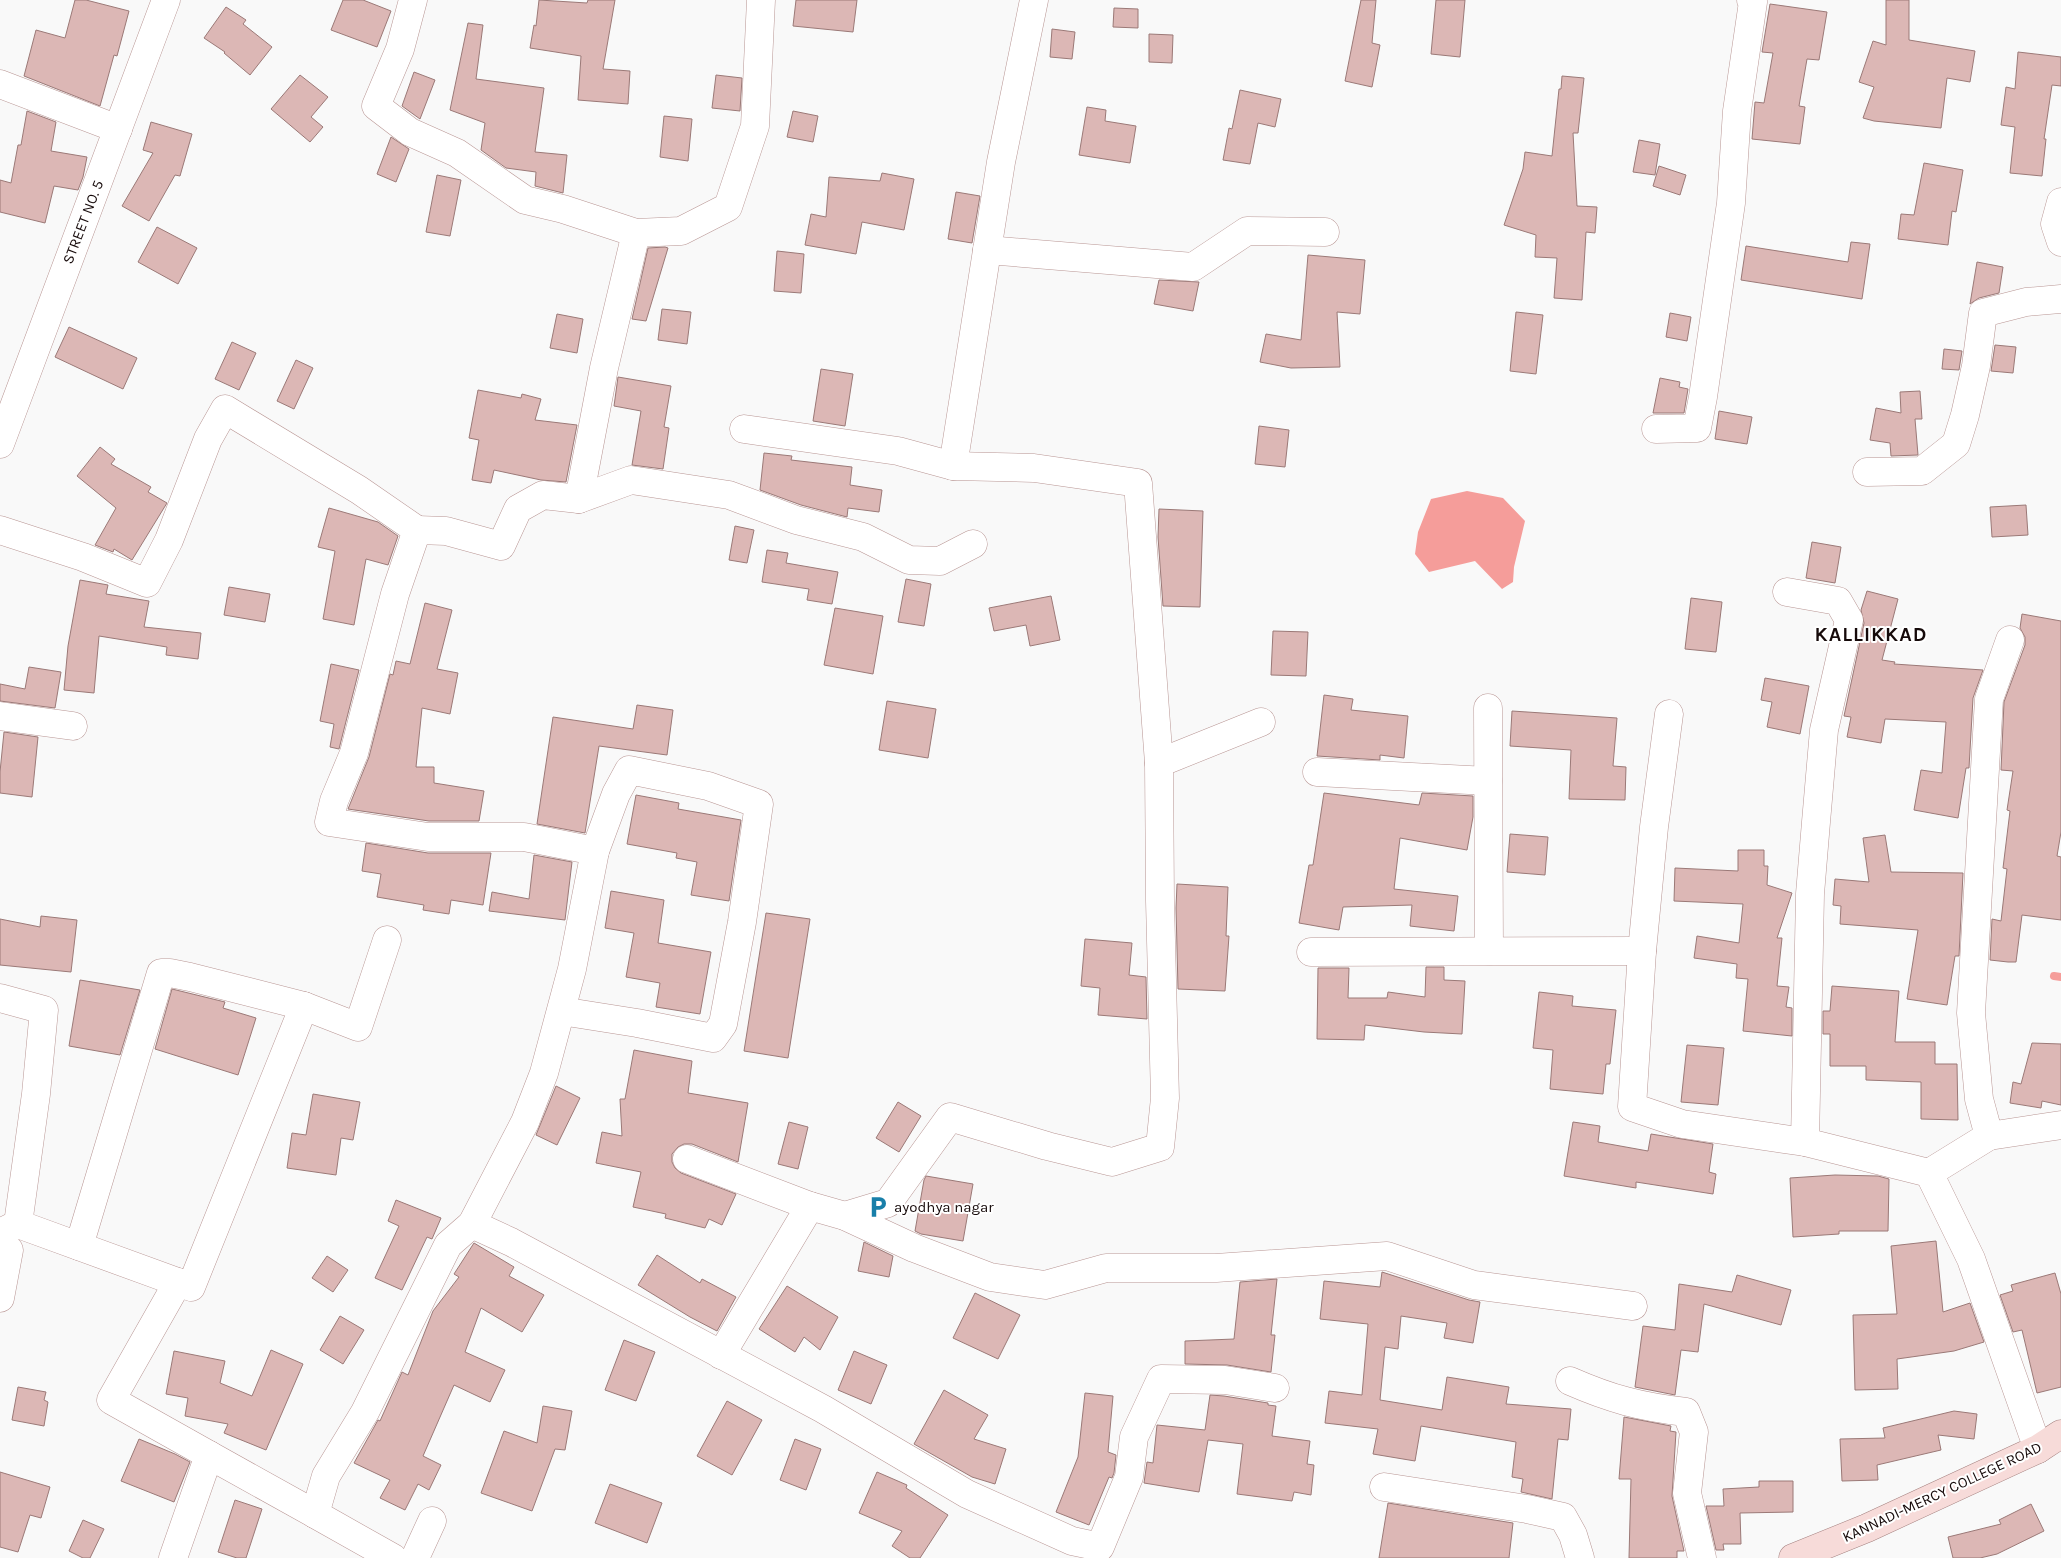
<svg xmlns="http://www.w3.org/2000/svg" width="2061" height="1558" font-family="Karla,sans-serif">
	<rect width="100%" height="100%" fill="#f9f9f9"/>
	<!-- water -->
	<polygon fill="#f59d9a" points="1467,491 1503,498 1525,521 1514,567 1513,582 1502,589 1475,561 1429,572 1415,554 1418,532 1431,499"/>
	<g fill="none" stroke-linecap="round" stroke-linejoin="round">
		<!-- stream -->
		<polyline stroke="#f59d9a" stroke-width="8" points="2054,976 2061,977"/>
	</g>
	<!-- building -->
	<g fill="#dcb7b5" stroke="#9b7977">
		<polygon points="75,0 86,0 129,11 117,56 114,55 100,106 24,76 36,30 65,38"/>
		<polygon points="343,0 363,0 391,11 377,47 331,30"/>
		<polygon points="539,0 587,3 588,0 615,0 603,69 630,71 628,104 578,100 581,56 530,48 534,25 536,26"/>
		<polygon points="796,0 857,0 853,32 793,26"/>
		<polygon points="1361,0 1376,0 1372,43 1380,45 1372,87 1345,81"/>
		<polygon points="1436,0 1465,0 1460,57 1431,54"/>
		<polygon points="1886,0 1909,0 1909,40 1975,51 1970,82 1947,78 1941,128 1874,121 1863,118 1874,87 1859,82 1873,41 1886,45"/>
		<polygon points="1770,4 1827,12 1819,60 1807,59 1799,106 1805,107 1800,144 1752,139 1755,102 1764,103 1773,53 1762,52"/>
		<polygon points="226,7 246,20 243,24 272,47 250,75 224,53 225,52 204,38"/>
		<polygon points="1114,8 1138,9 1138,28 1113,27"/>
		<polygon points="468,23 483,25 476,79 544,88 535,152 567,155 563,193 535,186 536,172 506,168 481,150 485,123 450,110"/>
		<polygon points="1052,29 1075,32 1072,59 1050,57"/>
		<polygon points="1149,34 1173,35 1172,63 1149,62"/>
		<polygon points="2018,52 2061,57 2061,86 2052,85 2044,139 2046,139 2042,176 2010,173 2015,127 2001,125 2006,87 2015,89"/>
		<polygon points="414,72 435,80 420,119 402,106"/>
		<polygon points="300,75 328,97 311,117 323,127 310,142 271,109"/>
		<polygon points="716,75 742,78 740,111 712,108"/>
		<polygon points="1562,76 1584,78 1578,133 1573,133 1577,206 1597,207 1595,233 1586,232 1582,300 1554,298 1557,258 1535,257 1536,235 1504,225 1523,169 1525,152 1552,156 1559,89 1561,89"/>
		<polygon points="1240,90 1281,99 1275,127 1258,123 1250,164 1223,160 1229,128 1232,129"/>
		<polygon points="1087,107 1106,110 1105,121 1136,126 1130,163 1079,155"/>
		<polygon points="27,111 56,122 51,151 87,157 83,177 78,190 54,186 45,223 0,212 0,180 11,183 18,145 21,145"/>
		<polygon points="793,111 818,116 813,142 787,137"/>
		<polygon points="664,116 692,119 688,161 660,157"/>
		<polygon points="151,122 192,134 180,176 175,175 149,221 122,206 153,153 143,150"/>
		<polygon points="391,137 409,149 396,182 377,174"/>
		<polygon points="1639,140 1660,144 1655,175 1633,172"/>
		<polygon points="1924,163 1963,170 1956,212 1952,211 1948,245 1898,239 1901,214 1914,215"/>
		<polygon points="1659,166 1686,175 1680,195 1653,186"/>
		<polygon points="882,173 914,179 904,230 862,222 856,254 805,245 811,214 826,217 829,177 880,181"/>
		<polygon points="437,175 461,180 450,236 426,232"/>
		<polygon points="956,192 980,196 972,243 948,239"/>
		<polygon points="157,227 197,248 178,284 138,262"/>
		<polygon points="1851,242 1870,244 1862,299 1741,280 1746,246 1848,262"/>
		<polygon points="665,247 668,248 646,321 632,319 648,248"/>
		<polygon points="777,251 804,254 801,293 774,291"/>
		<polygon points="1308,255 1365,260 1360,314 1337,312 1340,367 1291,368 1260,362 1266,334 1301,340"/>
		<polygon points="1977,262 2003,267 1999,293 1979,298 1970,304"/>
		<polygon points="1159,280 1199,282 1193,311 1154,304"/>
		<polygon points="662,309 691,312 687,344 658,340"/>
		<polygon points="1516,312 1543,315 1536,374 1510,371"/>
		<polygon points="1670,313 1691,317 1687,341 1666,337"/>
		<polygon points="557,314 583,319 577,353 550,348"/>
		<polygon points="69,327 137,358 123,389 55,357"/>
		<polygon points="232,342 256,353 239,390 215,379"/>
		<polygon points="1995,345 2016,347 2013,373 1991,371"/>
		<polygon points="1944,349 1962,351 1959,370 1942,369"/>
		<polygon points="296,360 313,368 294,409 277,401"/>
		<polygon points="821,369 853,374 845,426 813,421"/>
		<polygon points="618,377 671,386 664,427 669,428 663,469 632,465 641,411 614,406"/>
		<polygon points="1660,378 1680,382 1679,387 1688,389 1684,413 1653,413"/>
		<polygon points="478,390 521,398 522,394 541,399 535,420 577,425 566,482 541,480 494,470 491,483 472,480 479,440 469,438"/>
		<polygon points="1920,391 1922,419 1915,419 1918,455 1891,456 1890,443 1870,440 1876,408 1901,413 1900,392"/>
		<polygon points="1719,411 1752,417 1747,444 1715,439"/>
		<polygon points="1259,426 1289,430 1285,467 1255,464"/>
		<polygon points="100,447 115,459 111,464 151,487 148,492 167,503 132,560 114,549 113,552 95,545 116,508 77,476"/>
		<polygon points="764,453 792,456 791,460 852,467 850,485 882,490 879,512 848,508 847,517 801,505 760,490"/>
		<polygon points="2026,505 2028,535 1992,537 1990,507"/>
		<polygon points="329,508 378,522 398,536 388,565 366,559 354,625 323,619 335,551 318,547"/>
		<polygon points="1159,509 1203,511 1200,607 1163,606 1158,537"/>
		<polygon points="735,526 754,530 747,563 729,560"/>
		<polygon points="1812,542 1841,547 1835,583 1806,578"/>
		<polygon points="767,550 788,553 786,563 838,572 832,604 807,600 809,589 762,582"/>
		<polygon points="906,579 931,584 924,626 898,622"/>
		<polygon points="80,580 108,585 106,594 149,601 144,627 201,633 198,659 166,655 167,647 99,636 94,693 64,690 68,646"/>
		<polygon points="229,587 270,594 265,622 224,615"/>
		<polygon points="1867,591 1898,599 1882,660 1895,662 1894,664 1983,670 1973,698 1969,768 1966,768 1958,818 1914,810 1921,770 1942,773 1946,722 1885,719 1881,743 1847,737 1851,717 1844,716 1864,623 1861,610"/>
		<polygon points="1051,596 1060,640 1030,646 1026,625 994,631 989,608"/>
		<polygon points="1691,598 1722,602 1716,652 1685,649"/>
		<polygon points="425,603 452,610 437,669 458,673 450,714 422,708 416,767 434,767 434,783 484,791 479,821 429,821 348,809 369,757 390,674 393,675 396,661 410,664"/>
		<polygon points="835,608 883,616 873,674 824,665"/>
		<polygon points="2022,614 2061,621 2061,832 2057,856 2061,857 2061,920 2022,915 2016,962 2008,962 1990,960 1992,919 2001,921 2007,869 2003,868 2010,811 2007,810 2013,771 2001,770 2004,702 2025,645 2025,637 2020,628"/>
		<polygon points="1273,631 1308,632 1306,676 1271,675"/>
		<polygon points="331,664 359,670 339,749 330,747 334,724 320,721"/>
		<polygon points="29,667 61,672 55,708 0,701 0,684 25,689"/>
		<polygon points="1765,678 1809,686 1800,734 1767,727 1772,702 1761,700"/>
		<polygon points="1324,695 1353,699 1351,710 1408,716 1404,758 1380,755 1380,760 1317,756"/>
		<polygon points="887,701 936,709 928,758 879,750"/>
		<polygon points="637,705 673,710 667,755 599,746 585,833 537,824 553,717 633,729"/>
		<polygon points="1512,711 1617,718 1613,766 1626,767 1625,800 1569,799 1571,750 1510,746"/>
		<polygon points="4,732 38,737 32,797 0,793 0,772"/>
		<polygon points="1324,793 1419,805 1422,793 1473,796 1473,817 1467,850 1400,838 1394,889 1458,896 1454,931 1410,926 1412,905 1343,907 1339,930 1299,923 1309,865 1313,865"/>
		<polygon points="636,795 679,803 678,809 741,820 729,901 691,895 697,862 676,858 677,853 627,844"/>
		<polygon points="1510,834 1548,837 1545,875 1507,872"/>
		<polygon points="1885,835 1891,872 1963,873 1959,956 1955,956 1947,1005 1907,999 1918,930 1840,924 1841,906 1833,905 1835,879 1869,882 1863,838"/>
		<polygon points="366,843 428,853 491,853 483,905 451,900 449,914 423,910 424,905 377,897 381,874 362,871"/>
		<polygon points="1738,850 1764,850 1764,866 1768,866 1767,885 1792,893 1777,938 1782,938 1777,986 1789,987 1786,1007 1792,1008 1792,1036 1743,1031 1748,979 1736,978 1737,964 1694,958 1697,936 1739,943 1743,904 1674,901 1675,868 1738,871"/>
		<polygon points="534,855 572,862 565,920 489,911 492,892 529,899"/>
		<polygon points="1177,884 1228,887 1226,936 1229,936 1225,991 1178,989 1176,908"/>
		<polygon points="611,891 664,900 658,943 711,952 700,1014 656,1007 660,983 626,977 634,933 605,928"/>
		<polygon points="766,913 810,919 788,1058 744,1051"/>
		<polygon points="41,916 77,920 71,972 0,965 0,919 40,927"/>
		<polygon points="1085,939 1132,943 1129,975 1146,977 1147,1019 1098,1015 1100,988 1081,986"/>
		<polygon points="1426,967 1444,967 1444,980 1465,981 1462,1034 1424,1032 1365,1025 1364,1040 1317,1039 1318,968 1349,968 1348,998 1387,998 1388,992 1425,997"/>
		<polygon points="80,980 140,990 120,1055 69,1046"/>
		<polygon points="1832,986 1899,991 1895,1042 1935,1042 1935,1064 1957,1064 1958,1120 1921,1119 1921,1082 1866,1080 1866,1066 1830,1066 1830,1034 1823,1034 1823,1011 1830,1011"/>
		<polygon points="172,989 225,1002 223,1008 256,1018 238,1075 155,1049"/>
		<polygon points="1539,992 1573,996 1572,1006 1616,1010 1610,1064 1606,1064 1603,1094 1550,1089 1553,1050 1533,1048"/>
		<polygon points="2032,1043 2061,1044 2061,1105 2042,1101 2041,1108 2010,1103 2013,1082 2021,1084"/>
		<polygon points="1687,1045 1724,1048 1718,1105 1681,1102"/>
		<polygon points="634,1050 692,1061 688,1093 748,1103 738,1162 692,1144 684,1144 678,1147 672,1154 672,1162 675,1168 681,1173 736,1194 722,1225 709,1219 705,1228 665,1218 666,1214 633,1207 641,1172 596,1163 602,1132 622,1136 620,1099 625,1099"/>
		<polygon points="556,1086 580,1098 557,1145 536,1135"/>
		<polygon points="313,1094 360,1102 353,1140 341,1138 336,1175 287,1168 292,1133 306,1135"/>
		<polygon points="898,1102 921,1116 899,1152 876,1138"/>
		<polygon points="789,1122 808,1127 798,1169 778,1164"/>
		<polygon points="1573,1122 1600,1126 1598,1142 1648,1151 1651,1134 1713,1144 1709,1172 1716,1174 1713,1194 1636,1182 1636,1188 1564,1176"/>
		<polygon points="1835,1175 1878,1176 1889,1179 1888,1231 1839,1231 1839,1234 1793,1237 1790,1178"/>
		<polygon points="926,1176 973,1184 963,1241 921,1234 915,1231 924,1180"/>
		<polygon points="396,1200 441,1218 432,1239 427,1237 402,1290 375,1278 399,1226 388,1221"/>
		<polygon points="1936,1241 1943,1312 1970,1303 1984,1342 1954,1351 1897,1359 1898,1389 1855,1390 1853,1315 1897,1314 1891,1246"/>
		<polygon points="864,1242 893,1256 889,1277 858,1271"/>
		<polygon points="474,1243 514,1267 509,1276 544,1295 522,1332 481,1308 465,1352 505,1370 490,1402 454,1385 423,1456 441,1465 429,1490 418,1484 405,1510 380,1498 390,1480 354,1463 378,1420 380,1421 402,1372 408,1375 433,1311 459,1277 454,1274"/>
		<polygon points="657,1255 700,1283 702,1279 736,1297 717,1331 690,1317 638,1285"/>
		<polygon points="327,1256 348,1270 333,1292 312,1278"/>
		<polygon points="1382,1272 1469,1300 1480,1302 1473,1343 1444,1338 1447,1323 1401,1316 1398,1349 1385,1347 1380,1400 1442,1410 1447,1377 1509,1387 1506,1404 1571,1409 1568,1440 1558,1439 1552,1499 1521,1492 1523,1479 1512,1477 1516,1442 1421,1426 1415,1461 1373,1454 1378,1429 1325,1423 1329,1391 1362,1395 1368,1324 1320,1319 1324,1281 1380,1287"/>
		<polygon points="2055,1273 2061,1294 2061,1387 2037,1393 2022,1330 2013,1332 2000,1295 2013,1291 2011,1285"/>
		<polygon points="1737,1275 1791,1290 1781,1325 1704,1304 1698,1352 1681,1350 1675,1395 1635,1387 1643,1326 1675,1330 1679,1284 1732,1292"/>
		<polygon points="1277,1279 1271,1335 1275,1335 1271,1372 1227,1365 1185,1364 1185,1341 1234,1339 1240,1282"/>
		<polygon points="787,1286 838,1317 820,1350 804,1337 795,1352 759,1329"/>
		<polygon points="975,1293 1020,1315 998,1359 953,1338"/>
		<polygon points="340,1316 364,1330 343,1364 320,1350"/>
		<polygon points="624,1340 655,1352 636,1401 605,1390"/>
		<polygon points="271,1350 303,1364 266,1450 224,1433 228,1424 185,1416 188,1398 166,1394 174,1351 225,1361 220,1383 252,1396"/>
		<polygon points="854,1351 887,1365 871,1404 838,1390"/>
		<polygon points="18,1387 46,1392 44,1400 48,1402 44,1426 12,1420"/>
		<polygon points="944,1390 988,1415 974,1439 1006,1449 995,1484 972,1477 914,1444"/>
		<polygon points="1085,1393 1113,1396 1108,1452 1116,1455 1114,1473 1112,1478 1109,1477 1089,1525 1056,1512 1078,1457"/>
		<polygon points="1210,1395 1224,1396 1268,1403 1268,1405 1276,1406 1272,1436 1310,1441 1307,1464 1314,1465 1311,1495 1294,1492 1292,1501 1237,1494 1243,1444 1208,1440 1199,1492 1144,1483 1147,1462 1153,1463 1157,1425 1205,1430"/>
		<polygon points="727,1401 762,1420 732,1475 697,1456"/>
		<polygon points="543,1406 572,1411 565,1450 555,1449 532,1511 481,1493 504,1431 537,1443"/>
		<polygon points="1954,1411 1977,1414 1974,1439 1938,1435 1941,1450 1877,1465 1878,1480 1842,1481 1840,1439 1885,1438 1883,1428"/>
		<polygon points="1624,1417 1671,1426 1670,1431 1676,1432 1672,1496 1684,1551 1677,1551 1677,1558 1629,1558 1631,1479 1619,1479"/>
		<polygon points="139,1439 175,1454 190,1462 174,1502 121,1481"/>
		<polygon points="795,1439 821,1449 806,1490 780,1480"/>
		<polygon points="0,1472 50,1487 41,1518 30,1515 18,1552 0,1547"/>
		<polygon points="877,1472 907,1485 906,1488 948,1515 920,1558 910,1558 892,1546 902,1531 859,1513"/>
		<polygon points="1759,1481 1793,1481 1793,1512 1740,1513 1741,1544 1723,1544 1724,1550 1716,1550 1706,1506 1724,1506 1723,1489 1759,1487"/>
		<polygon points="610,1484 662,1503 647,1543 595,1523"/>
		<polygon points="235,1500 262,1509 246,1558 237,1558 218,1552"/>
		<polygon points="1388,1503 1513,1523 1509,1558 1379,1558"/>
		<polygon points="2031,1504 2044,1531 1997,1554 1980,1558 1953,1558 1948,1537 2001,1524 1999,1520"/>
		<polygon points="83,1520 104,1529 90,1558 83,1558 69,1551"/>
	</g>
	<g fill="none" stroke-linecap="round" stroke-linejoin="round">
		<defs>
			<g id="minor">
				<polyline points="413,0 400,49 376,106 410,132 457,153 525,200 563,209 636,233 681,231 728,207 755,126 761,0"/>
				<polyline points="0,84 118,129"/>
				<polyline points="2061,202 2055,224 2061,242"/>
				<polyline points="987,250 1193,267 1247,231 1325,232"/>
				<polyline points="744,429 898,451 953,466 1034,468 1138,483 1159,763 1160,901 1165,1098 1160,1147 1112,1162 1047,1146 950,1117 888,1203 845,1216"/>
				<polyline points="1656,429 1697,428 1703,397 1731,203 1737,111 1753,2 1751,0"/>
				<polyline points="0,444 166,0"/>
				<polyline points="953,466 1001,162 1034,0"/>
				<polyline points="1867,472 1922,471 1956,444 1965,415 1976,366 1983,313 2026,302 2061,299"/>
				<polyline points="579,499 631,480 729,495 796,520 863,537 909,560 940,561 973,544"/>
				<polyline points="0,530 83,557 147,583 169,540 208,439 225,409 359,490 417,530 395,594 354,753 334,801 329,822 428,837 524,837 595,851"/>
				<polyline points="417,530 446,531 501,546 518,509 543,495 579,499 604,368 636,233"/>
				<polyline points="1787,592 1838,601 1849,620 1824,730 1816,822 1810,894 1805,1142 1929,1173"/>
				<polyline points="2010,640 1989,699 1971,1013 1979,1099 1989,1136 2061,1125"/>
				<polyline points="1488,708 1489,951"/>
				<polyline points="1669,714 1654,827 1642,951 1632,1107 1682,1124 1805,1142"/>
				<polyline points="0,716 73,726"/>
				<polyline points="1159,763 1261,722"/>
				<polyline points="1317,772 1488,781"/>
				<polyline points="1311,952 1642,951"/>
				<polyline points="0,998 44,1010 36,1094 18,1224 0,1233"/>
				<polyline points="1989,1136 1929,1173 1971,1259 2038,1449"/>
				<polyline points="687,1159 810,1206 721,1355"/>
				<polyline points="810,1206 845,1216 914,1248 990,1277 1045,1285 1106,1268 1216,1268 1387,1256 1474,1285 1633,1306"/>
				<polyline points="18,1224 191,1287 304,1006 358,1027 387,940"/>
				<polyline points="472,1224 511,1242 823,1409 967,1494 1072,1541 1100,1547 1129,1477 1134,1437 1161,1379 1225,1380 1275,1388"/>
				<polyline points="79,1246 161,973 170,973 190,977 304,1006"/>
				<polyline points="0,1247 9,1250 0,1298"/>
				<polyline points="178,1282 111,1400 209,1455"/>
				<path d="M1570,1381C1611,1399 1641,1407 1686,1412L1694,1432L1687,1493L1702,1558"/>
				<polyline points="1384,1487 1527,1509 1563,1517 1573,1535 1580,1558"/>
				<polyline points="173,1558 209,1455 315,1514"/>
				<polyline points="393,1558 315,1514 326,1476 365,1412 448,1245 472,1224 525,1122 544,1073 572,969 595,851 616,794 629,770 708,786 759,804 742,922 723,1024 713,1038 637,1023 561,1011"/>
				<polyline points="415,1558 432,1521"/>
			</g>
			<polyline id="major" points="1793,1558 1867,1528 2038,1449 2061,1434"/>
		</defs>
		<!-- minor casing -->
		<use href="#minor" stroke="#b99694" stroke-width="29"/>
		<!-- major casing -->
		<use href="#major" stroke="#a58280" stroke-width="29"/>
		<!-- minor -->
		<use href="#minor" stroke="#fff" stroke-width="28"/>
		<!-- major -->
		<use href="#major" stroke="#f7dbd9" stroke-width="28"/>
	</g>
	<!-- icons -->
	<defs>
		<symbol id="parking-bare" viewBox="-9 -9 18 18"><path d="M-3.5-5.5H1a3.5 3.5 0 0 1 0 7H-1V5.5H-3.5ZM-1-3.4V-.6H.8a1.4 1.4 0 0 0 0-2.8Z" fill="#187fa9" stroke="#fff" stroke-width="2.5" paint-order="stroke"/></symbol>
	</defs>
	<g fill-rule="evenodd">
		<use href="#parking-bare" x="862" y="1191" width="32" height="32"/>
	</g>
	<g text-anchor="middle" stroke-width="4" stroke-linejoin="round" paint-order="stroke">
		<!-- street labels -->
		<g font-size="15" fill="#160a0a" stroke="#fff">
			<text transform="translate(83 222) rotate(-69)" y="5">STREET NO. 5</text>
			<text transform="translate(1942 1492) rotate(-25)" y="5">KANNADI-MERCY COLLEGE ROAD</text>
		</g>
		<!-- poi labels -->
		<g font-size="15" fill="#160a0a" stroke="#fff" text-anchor="start">
			<text x="894" y="1212">ayodhya nagar</text>
		</g>
		<!-- district labels -->
		<g font-size="20" font-weight="bold" letter-spacing="1" fill="#160a0a" stroke="#fff">
			<text x="1871" y="641">KALLIKKAD</text>
		</g>
	</g>
</svg>
